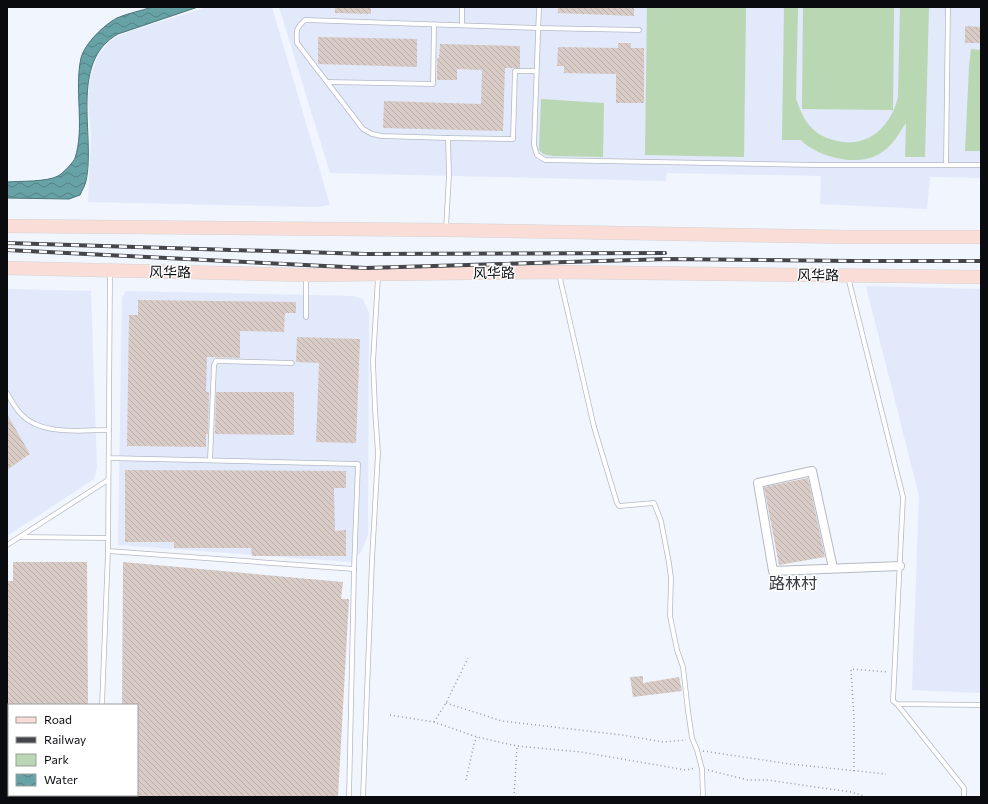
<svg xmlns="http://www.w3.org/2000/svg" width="988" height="804" font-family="Commissioner,'Noto Sans SC',sans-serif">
	<defs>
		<pattern id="water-waves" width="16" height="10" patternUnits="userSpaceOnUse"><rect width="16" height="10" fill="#66a2a6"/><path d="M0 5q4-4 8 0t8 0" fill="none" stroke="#528286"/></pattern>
		<pattern id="building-back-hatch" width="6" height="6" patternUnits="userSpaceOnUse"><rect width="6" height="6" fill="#d9ccc7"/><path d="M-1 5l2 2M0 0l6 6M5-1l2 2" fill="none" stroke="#b9aeaa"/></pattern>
	</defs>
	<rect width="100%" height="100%" fill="#f0f5fe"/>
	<!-- built -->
	<g fill="#e1e9fb">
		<polygon points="207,7 272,7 330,205 316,207 88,202 91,136 88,100 90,78 98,56 109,42 118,36 128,32"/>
		<polygon points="279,7 981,7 981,178 930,177 927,209 820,204 821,176 667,173 666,181 330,173"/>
		<polygon points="866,286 981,289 981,693 912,690 919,496"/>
		<polygon points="7,289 91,291 97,468 94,479 7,536"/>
		<polygon points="126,291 353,296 363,299 369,313 368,535 361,552 351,562 118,545 122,298"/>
	</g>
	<!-- green -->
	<g fill="#b8d7b2">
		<polygon points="647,7 746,7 744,157 645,155"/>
		<path d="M784,7H798L796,99C800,109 804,121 812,128C816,133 824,137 830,139C864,151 890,130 898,97L900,7H929L925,157H905L906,123C899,133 893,145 882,152C862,168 818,158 801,140H782Z"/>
		<polygon points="803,7 894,7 893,110 802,109"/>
		<polygon points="971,49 981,50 981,151 965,151 969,67"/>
		<polygon points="541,99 604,103 603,157 552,156 543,154 539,150"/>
	</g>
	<!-- water -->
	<path fill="url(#water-waves)" stroke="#4a7579" d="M152,7H198L118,34C68,62 96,136 86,181C85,186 82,190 80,195L69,199L7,198V182C20,181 47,182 58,176C62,174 74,162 75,158C85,129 74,89 81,58C85,43 104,25 117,18C128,13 141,11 152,7Z"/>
	<!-- building -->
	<g fill="url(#building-back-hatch)">
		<polygon points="335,7 371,7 371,14 335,13"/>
		<polygon points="558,7 634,7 634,16 558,13"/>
		<polygon points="965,26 981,27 981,43 965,43"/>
		<polygon points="318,37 417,39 417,67 318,64"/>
		<polygon points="618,43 631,43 631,48 644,48 644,103 616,103 616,74 564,73 564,66 557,66 558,47 618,48"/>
		<polygon points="440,44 520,46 520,68 505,68 503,131 383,128 384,101 481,104 482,70 457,69 457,80 437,80 437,58 439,58"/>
		<polygon points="138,300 296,302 296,313 285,313 284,332 240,331 240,358 207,357 206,392 209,392 208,434 206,434 206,447 127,446 129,315 138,315"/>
		<polygon points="297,337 360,339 356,443 316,442 319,363 296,362"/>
		<polygon points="216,392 294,392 294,435 215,434"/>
		<polygon points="7,414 30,454 7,470"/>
		<polygon points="125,470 346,471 346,488 334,488 335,531 346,530 346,556 252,556 251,548 174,548 174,542 125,542"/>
		<polygon points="808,478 825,557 779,565 764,487"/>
		<polygon points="13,562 87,562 88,705 7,705 7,581 13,581"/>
		<polygon points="123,562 343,582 341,599 349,599 338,797 137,797 137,705 122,705"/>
		<polygon points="643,676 643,683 679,677 682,691 633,697 630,677"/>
	</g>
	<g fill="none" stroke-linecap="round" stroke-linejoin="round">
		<defs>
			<g id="service">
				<polyline points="462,7 462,25"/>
				<polyline points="539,7 534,145 537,155 545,160 817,165 981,165"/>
				<polyline points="327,82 433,84 434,25"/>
				<path d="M448,138L382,136L372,134L363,129L297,43C296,31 296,28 305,20L538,28L639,30"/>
				<polyline points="946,164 948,7"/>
				<polyline points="446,228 449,175 448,138 513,139 515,71 536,71"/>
				<polyline points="559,274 594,427 617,503 619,506 654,503 661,521 669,563 671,578 670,616 677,650 683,667 688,711 692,738 697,750 702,769 703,797"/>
				<polyline points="306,277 306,317"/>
				<polyline points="848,277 903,497 893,701 897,704 981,705"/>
				<path d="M7,393C11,400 15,408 21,414C41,436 82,430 109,430"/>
				<polyline points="109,458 358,464 354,569 108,551 110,273"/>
				<polyline points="210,460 214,365 216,361 292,363"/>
				<polyline points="20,537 108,538"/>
				<polyline points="7,545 108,480"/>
				<polyline points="897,704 964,788 964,797"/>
				<polyline points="102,705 108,551"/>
				<polyline points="99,797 99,795"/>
				<polyline points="349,797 354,569"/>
				<polyline points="363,797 372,560 378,453 375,409 373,362 378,277"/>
			</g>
			<polyline id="minor" points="833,568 812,471 758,483 773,571 900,566"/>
			<g id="primary">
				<polyline points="7,226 446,230 850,237 981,237"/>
				<polyline points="7,268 306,275 559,272 981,277"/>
			</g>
		</defs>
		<!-- service casing -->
		<use href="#service" stroke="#b4b9c4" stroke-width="5.5"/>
		<!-- minor casing -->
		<use href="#minor" stroke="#b4b9c4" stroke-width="10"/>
		<!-- primary casing -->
		<use href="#primary" stroke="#d3d3d4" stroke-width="14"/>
		<!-- path -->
		<g stroke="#999ca4" stroke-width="1.5" stroke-dasharray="1 3" stroke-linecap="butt">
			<polyline points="446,703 502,721 622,735 663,742 686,740"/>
			<polyline points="390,715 434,722 477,737 517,746 581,752 686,770 696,768"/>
			<polyline points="434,722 446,703 468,658"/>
			<polyline points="703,751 790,764 886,774"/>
			<polyline points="708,770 748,780 767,780 851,792 867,797"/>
			<polyline points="854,771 854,719 851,669 888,672"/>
			<polyline points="466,780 474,744 477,737"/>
			<polyline points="514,797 517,747"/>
		</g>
		<!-- service -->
		<use href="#service" stroke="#fff" stroke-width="4"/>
		<!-- minor -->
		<use href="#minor" stroke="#fff" stroke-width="8"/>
		<!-- primary -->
		<use href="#primary" stroke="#fbddd7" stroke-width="13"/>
		<defs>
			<g id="rail">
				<polyline points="7,243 366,254 665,253"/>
				<polyline points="7,250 366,268 668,259 852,261 981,261"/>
			</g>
		</defs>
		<!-- rail casing -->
		<use href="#rail" stroke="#44464c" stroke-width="4"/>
		<!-- rail -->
		<use href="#rail" stroke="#fff" stroke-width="2.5" stroke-dasharray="8" stroke-linecap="butt"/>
	</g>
	<g text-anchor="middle" stroke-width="3" stroke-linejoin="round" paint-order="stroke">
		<!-- street labels -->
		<g font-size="14" fill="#0a0b0f" stroke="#fff">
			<text transform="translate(170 272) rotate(1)" y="5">风华路</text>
			<text transform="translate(494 273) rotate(-1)" y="5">风华路</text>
			<text transform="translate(818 275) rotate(1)" y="5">风华路</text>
		</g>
		<!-- quarter labels -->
		<g font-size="16" fill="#363a43" stroke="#fff">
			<text x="793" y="589">路林村</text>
		</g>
	</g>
	<!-- border -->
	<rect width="988" height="804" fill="none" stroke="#0a0b0f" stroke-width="16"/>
	<!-- legend -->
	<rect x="8" y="704" width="130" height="92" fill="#ffffff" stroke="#9d9d9f"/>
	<rect x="16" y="717" width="20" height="6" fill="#fbddd7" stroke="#9d9d9f"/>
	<text x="44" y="724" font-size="12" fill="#0a0b0f">Road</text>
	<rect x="16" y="737" width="20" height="6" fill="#44464c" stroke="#9d9d9f"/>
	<text x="44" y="744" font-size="12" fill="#0a0b0f">Railway</text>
	<rect x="16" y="754" width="20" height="12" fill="#b8d7b2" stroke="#9d9d9f"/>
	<text x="44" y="764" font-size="12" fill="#0a0b0f">Park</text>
	<rect x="16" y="774" width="20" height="12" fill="url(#water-waves)" stroke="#9d9d9f"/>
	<text x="44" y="784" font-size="12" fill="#0a0b0f">Water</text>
</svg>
